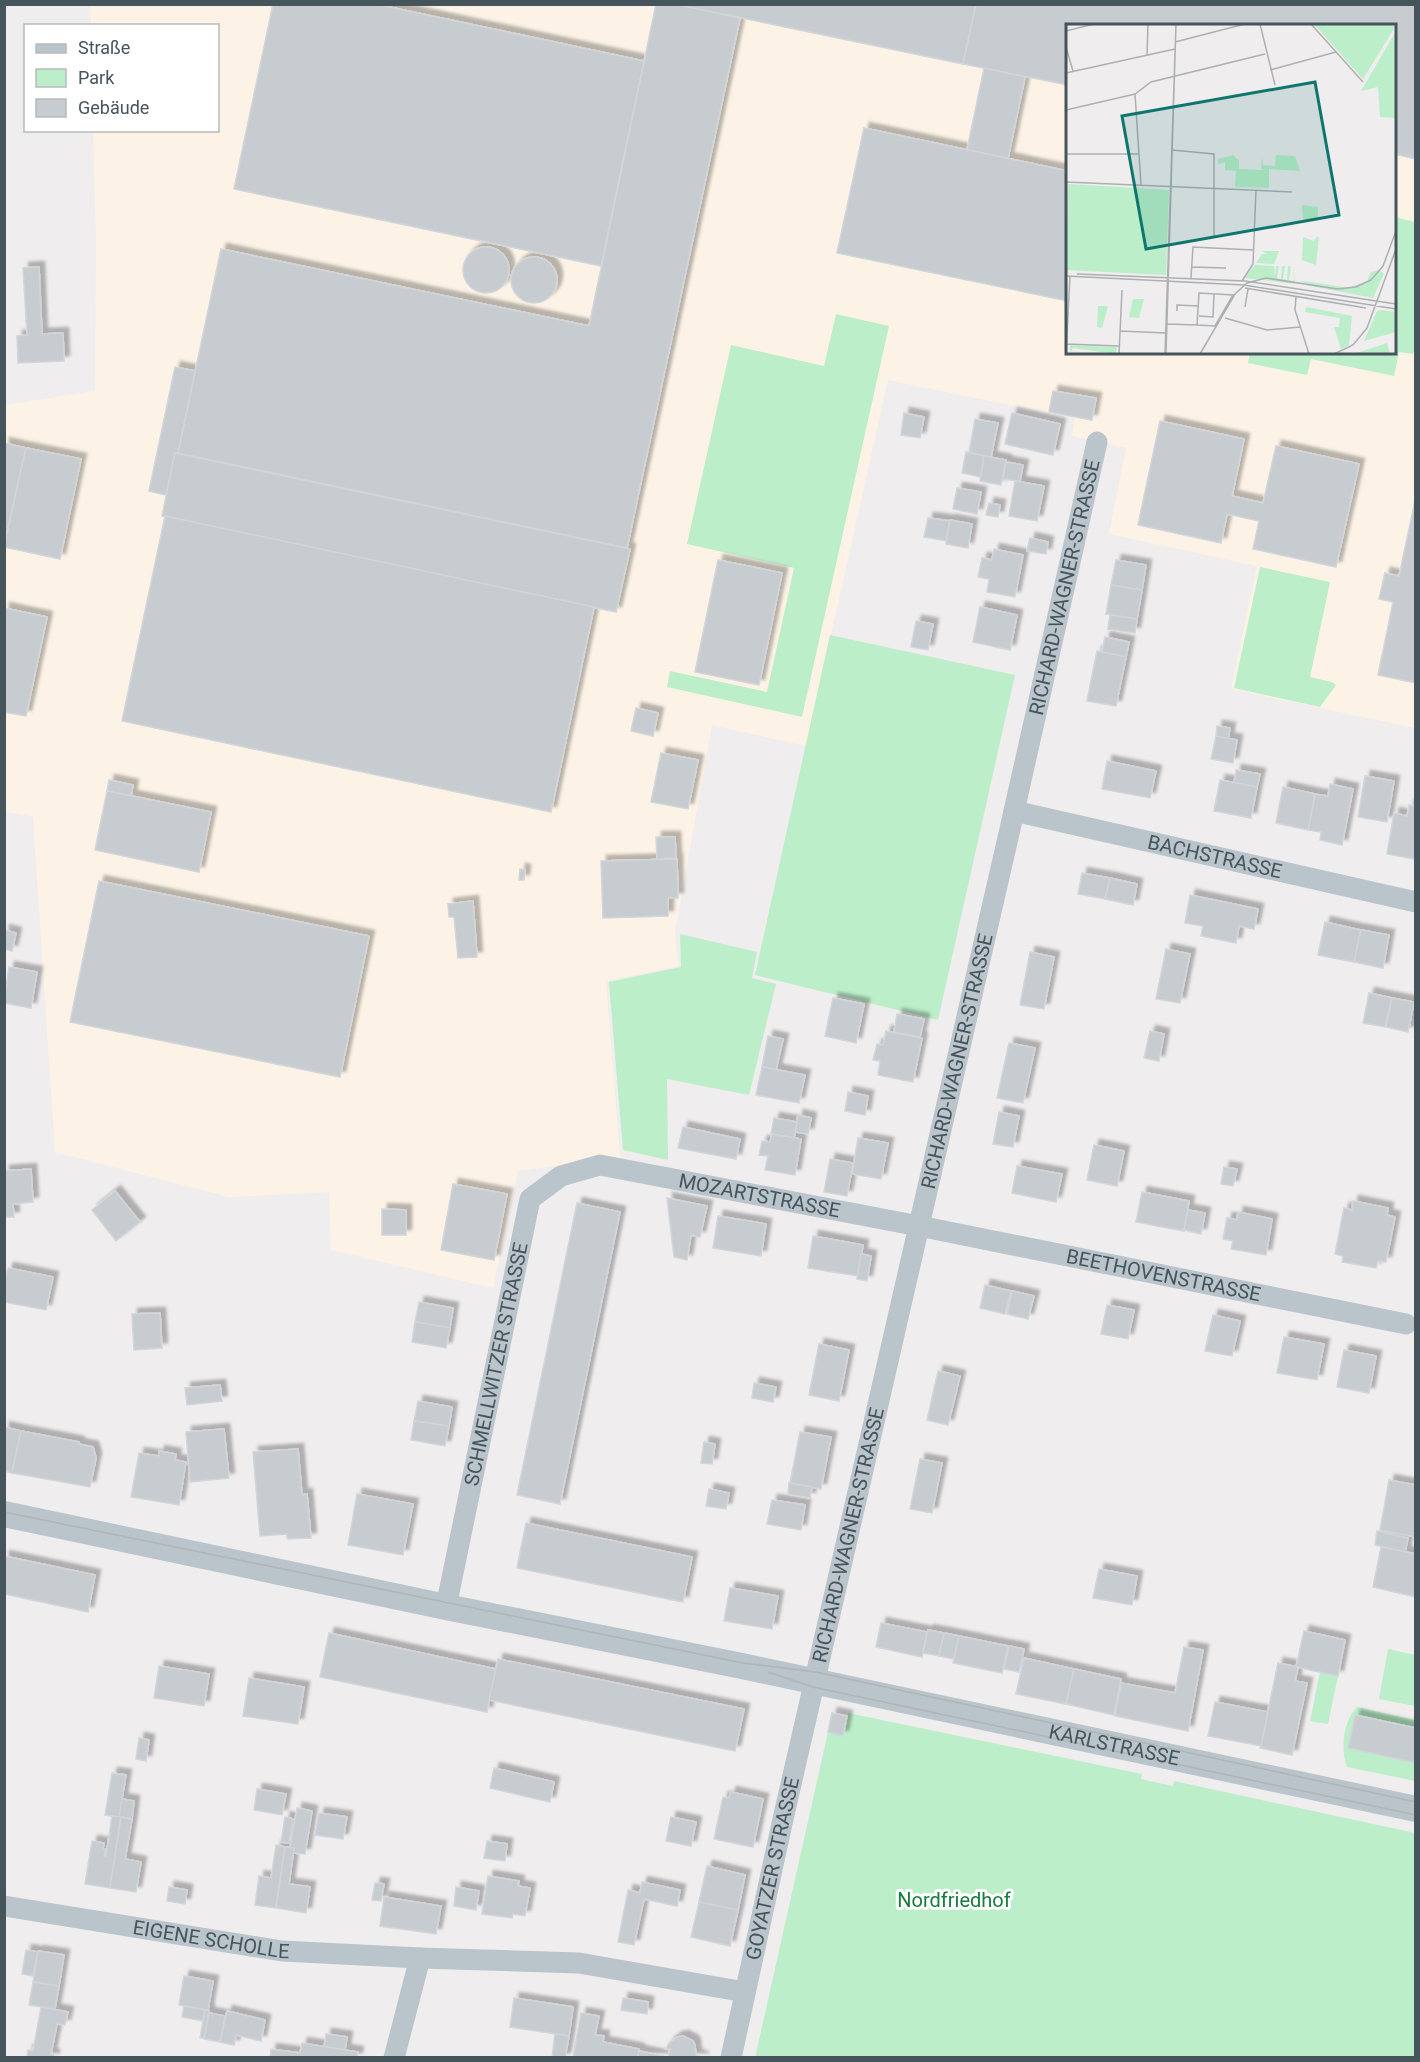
<svg xmlns="http://www.w3.org/2000/svg" width="1420" height="2062" font-family="Roboto,sans-serif">
	<defs>
		<filter id="shadow"><feDropShadow dx="5.5" dy="-5.5" stdDeviation="1.5" flood-color="#0004"/></filter>
	</defs>
	<rect width="100%" height="100%" fill="#f0edee"/>
	<!-- commercial -->
	<path fill="#fcf3e6" fill-rule="evenodd" d="M90,5H1415V728L1231,689L1257,566L1109,534L1126,448L1072,436L1075,418L888,380L806,746L712,725L675,932L678,966L606,981L620,1157L518,1171L493,1288L331,1250L329,1192L229,1197L55,1152L33,817L5,811L4,405L95,391L96,240L93,131L218,130V26L91,25ZM1068,26H1394V352H1068Z"/>
	<!-- green -->
	<g fill="#bbeec9">
		<polygon points="1395,217 1415,222 1416,345 1413,354 1399,352 1394,376 1311,359 1307,375 1248,363 1250,353 1394,352"/>
		<polygon points="836,314 889,326 802,717 667,687 670,671 767,692 794,568 687,544 731,345 824,366"/>
		<polygon points="1260,567 1330,582 1310,677 1332,682 1336,685 1320,707 1234,688"/>
		<polygon points="830,635 1015,675 938,1020 755,975"/>
		<polygon points="680,934 757,952 752,978 776,984 749,1095 667,1079 668,1160 623,1150 609,982 681,967"/>
		<polygon points="1388,1649 1415,1655 1415,1706 1379,1699"/>
		<polygon points="1320,1672 1338,1676 1328,1724 1310,1721"/>
		<path d="M1357,1707L1415,1720V1781L1347,1767C1340,1748 1343,1722 1357,1707Z"/>
		<polygon points="848,1713 1142,1774 1141,1779 1145,1780 1173,1786 1174,1781 1415,1833 1415,2057 755,2058 828,1732 843,1735"/>
	</g>
	<!-- building -->
	<g fill="#c7ccd0" stroke="#d2d5d9" stroke-width="1.5" filter="url(#shadow)">
		<polygon points="273,4 375,4 644,61 601,266 234,189"/>
		<polygon points="656,4 675,4 740,18 627,548 178,453 221,249 589,326"/>
		<polygon points="675,4 976,4 963,64"/>
		<polygon points="976,4 1416,4 1416,159 1394,154 1394,26 1068,26 1068,85 963,64"/>
		<polygon points="984,68 1025,77 1008,158 967,150"/>
		<polygon points="864,128 1068,171 1068,301 837,253"/>
		<circle cx="486" cy="270" r="23"/>
		<circle cx="534" cy="280" r="23"/>
		<polygon points="39,267 42,334 63,333 64,361 18,363 17,336 27,335 23,268"/>
		<polygon points="175,367 195,371 178,453 175,453 166,495 149,491"/>
		<polygon points="1053,391 1096,398 1092,420 1049,412"/>
		<polygon points="904,413 924,417 920,438 901,435"/>
		<polygon points="1012,413 1060,424 1053,455 1005,444"/>
		<polygon points="975,419 998,423 991,457 969,453"/>
		<polygon points="1160,421 1244,439 1232,496 1263,503 1276,446 1359,464 1336,567 1253,549 1259,521 1227,514 1221,543 1138,525"/>
		<polygon points="4,443 26,448 4,545"/>
		<polygon points="26,448 81,459 60,559 4,547"/>
		<polygon points="966,452 984,456 981,477 962,473"/>
		<polygon points="175,453 630,549 616,612 162,516"/>
		<polygon points="984,456 1006,460 1001,485 980,481"/>
		<polygon points="1006,462 1023,465 1020,481 1003,479"/>
		<polygon points="1015,481 1044,486 1037,521 1009,516"/>
		<polygon points="957,488 981,492 977,514 953,509"/>
		<polygon points="1416,496 1416,683 1378,675 1393,602 1379,599 1385,573 1399,576"/>
		<polygon points="989,503 1000,505 998,517 986,515"/>
		<polygon points="165,516 594,607 551,812 122,721"/>
		<polygon points="928,518 950,521 946,541 924,537"/>
		<polygon points="950,520 972,524 968,548 946,544"/>
		<polygon points="1030,538 1048,542 1046,554 1027,551"/>
		<polygon points="994,549 1023,555 1015,597 987,592 989,579 978,577 982,558 992,560"/>
		<polygon points="718,560 782,573 759,685 695,672"/>
		<polygon points="1116,560 1146,565 1142,590 1111,585"/>
		<polygon points="1111,585 1142,590 1137,619 1106,614"/>
		<polygon points="980,607 1017,615 1010,650 973,642"/>
		<polygon points="4,608 47,617 26,716 4,712"/>
		<polygon points="1110,615 1137,619 1135,633 1108,629"/>
		<polygon points="916,621 933,624 928,650 911,647"/>
		<polygon points="1105,637 1129,642 1126,657 1102,652"/>
		<polygon points="1097,651 1126,657 1116,706 1087,701"/>
		<polygon points="636,708 658,713 653,736 631,731"/>
		<polygon points="1217,726 1230,728 1228,739 1216,736"/>
		<polygon points="1216,736 1237,740 1233,763 1211,759"/>
		<polygon points="661,753 698,760 688,809 651,802"/>
		<polygon points="1107,761 1156,771 1150,798 1102,789"/>
		<polygon points="1236,770 1260,774 1257,787 1234,783"/>
		<polygon points="1365,776 1394,781 1387,822 1358,817"/>
		<polygon points="109,780 133,785 131,796 107,791"/>
		<polygon points="1220,780 1257,787 1251,818 1214,811"/>
		<polygon points="1330,784 1353,789 1342,845 1320,840 1321,832 1308,830 1315,794 1328,796"/>
		<polygon points="1283,787 1315,794 1308,830 1276,823"/>
		<polygon points="107,791 211,812 199,872 95,850"/>
		<polygon points="1409,805 1416,806 1415,859 1387,854 1394,813 1407,816"/>
		<polygon points="656,837 675,837 676,858 657,859"/>
		<polygon points="677,859 678,898 668,898 668,916 603,918 601,861"/>
		<polygon points="520,869 525,870 524,880 519,880"/>
		<polygon points="1082,873 1110,878 1105,899 1078,894"/>
		<polygon points="1110,878 1137,884 1133,905 1105,899"/>
		<polygon points="99,881 369,936 340,1077 70,1022"/>
		<polygon points="1190,895 1258,909 1254,929 1239,926 1236,943 1201,936 1203,926 1185,923"/>
		<polygon points="473,901 477,957 458,958 454,917 449,917 448,904"/>
		<polygon points="1325,922 1361,930 1354,962 1318,955"/>
		<polygon points="4,930 16,933 12,951 4,949"/>
		<polygon points="1361,930 1389,935 1383,968 1354,962"/>
		<polygon points="1166,949 1190,954 1180,1003 1156,999"/>
		<polygon points="1030,952 1054,957 1044,1009 1020,1005"/>
		<polygon points="9,967 37,972 31,1008 4,1003"/>
		<polygon points="1369,993 1392,998 1385,1027 1363,1023"/>
		<polygon points="833,998 864,1004 856,1043 825,1036"/>
		<polygon points="1392,998 1414,1002 1408,1032 1386,1027"/>
		<polygon points="897,1014 924,1019 920,1037 894,1032"/>
		<polygon points="886,1031 922,1038 913,1082 878,1075 880,1061 873,1060 877,1044 883,1045"/>
		<polygon points="1150,1031 1164,1034 1159,1061 1144,1058"/>
		<polygon points="768,1036 783,1039 776,1070 762,1067"/>
		<polygon points="1009,1043 1035,1048 1023,1103 997,1098"/>
		<polygon points="762,1067 805,1075 799,1103 756,1095"/>
		<polygon points="848,1092 868,1096 865,1115 845,1111"/>
		<polygon points="999,1112 1019,1116 1013,1147 993,1144"/>
		<polygon points="798,1115 811,1118 808,1134 795,1132"/>
		<polygon points="774,1118 797,1122 794,1138 771,1134"/>
		<polygon points="683,1127 740,1139 736,1159 678,1148"/>
		<polygon points="772,1134 801,1139 795,1175 765,1170 768,1156 759,1155 762,1141 770,1142"/>
		<polygon points="858,1138 888,1143 881,1179 852,1174"/>
		<polygon points="1094,1145 1124,1151 1117,1186 1087,1180"/>
		<polygon points="830,1159 853,1163 847,1196 824,1192"/>
		<polygon points="1017,1166 1062,1174 1056,1202 1012,1193"/>
		<polygon points="1224,1167 1237,1169 1233,1186 1221,1184"/>
		<polygon points="31,1169 33,1202 13,1204 14,1217 4,1217 4,1171"/>
		<polygon points="453,1184 507,1194 494,1260 441,1250"/>
		<polygon points="115,1191 140,1222 116,1241 92,1210"/>
		<polygon points="1142,1192 1189,1201 1184,1231 1136,1222"/>
		<polygon points="667,1198 707,1206 700,1237 691,1235 687,1260 674,1257"/>
		<polygon points="1353,1201 1388,1208 1387,1215 1395,1217 1386,1262 1378,1261 1376,1268 1342,1262 1343,1256 1335,1254 1344,1208 1352,1210"/>
		<polygon points="577,1203 620,1212 560,1504 517,1495"/>
		<polygon points="382,1209 406,1210 406,1235 382,1235"/>
		<polygon points="1188,1210 1205,1213 1201,1234 1184,1230"/>
		<polygon points="1238,1212 1272,1219 1266,1255 1231,1249 1233,1241 1223,1239 1227,1218 1237,1220"/>
		<polygon points="718,1216 766,1224 761,1256 713,1248"/>
		<polygon points="813,1236 863,1245 858,1276 808,1268"/>
		<polygon points="861,1254 871,1256 867,1281 857,1279"/>
		<polygon points="8,1268 53,1277 46,1310 4,1302 4,1283"/>
		<polygon points="985,1285 1011,1291 1005,1314 980,1308"/>
		<polygon points="1012,1291 1034,1296 1028,1319 1007,1314"/>
		<polygon points="419,1302 453,1308 450,1328 415,1322"/>
		<polygon points="1107,1305 1134,1310 1128,1339 1101,1334"/>
		<polygon points="160,1313 162,1348 134,1350 132,1314"/>
		<polygon points="1213,1315 1240,1321 1232,1356 1205,1351"/>
		<polygon points="415,1322 450,1328 446,1348 412,1342"/>
		<polygon points="1284,1337 1324,1344 1317,1380 1277,1373"/>
		<polygon points="819,1344 849,1350 839,1401 809,1395"/>
		<polygon points="1344,1350 1376,1356 1369,1393 1337,1387"/>
		<polygon points="938,1371 960,1376 948,1425 927,1420"/>
		<polygon points="754,1383 776,1387 773,1402 752,1398"/>
		<polygon points="220,1385 222,1401 187,1405 185,1388"/>
		<polygon points="418,1401 452,1407 449,1426 414,1421"/>
		<polygon points="414,1421 449,1426 445,1446 411,1440"/>
		<polygon points="4,1427 21,1431 12,1473 4,1471"/>
		<polygon points="224,1429 229,1478 190,1482 186,1432"/>
		<polygon points="21,1431 79,1442 78,1444 93,1447 96,1458 90,1487 12,1473"/>
		<polygon points="800,1432 831,1437 821,1489 790,1483"/>
		<polygon points="704,1442 715,1444 712,1464 701,1463"/>
		<polygon points="298,1449 302,1495 307,1494 311,1538 287,1539 287,1534 260,1536 253,1452"/>
		<polygon points="159,1451 176,1454 175,1460 186,1462 179,1505 131,1497 139,1453 159,1456"/>
		<polygon points="920,1459 942,1463 932,1513 910,1509"/>
		<polygon points="1389,1480 1416,1485 1416,1537 1380,1530"/>
		<polygon points="789,1483 812,1487 810,1498 788,1494"/>
		<polygon points="709,1489 729,1493 726,1509 706,1506"/>
		<polygon points="357,1494 413,1504 403,1555 348,1545"/>
		<polygon points="772,1500 805,1505 801,1530 767,1524"/>
		<polygon points="526,1523 692,1557 683,1602 517,1568"/>
		<polygon points="1377,1531 1408,1538 1405,1552 1375,1545"/>
		<polygon points="1381,1547 1416,1554 1416,1597 1373,1587"/>
		<polygon points="4,1556 95,1575 88,1612 4,1594"/>
		<polygon points="1099,1569 1137,1576 1132,1605 1093,1598"/>
		<polygon points="730,1588 778,1596 772,1629 724,1621"/>
		<polygon points="881,1623 927,1632 922,1657 876,1647"/>
		<polygon points="928,1630 944,1633 939,1656 923,1653"/>
		<polygon points="1304,1631 1345,1640 1338,1676 1296,1667"/>
		<polygon points="329,1633 496,1669 487,1712 320,1677"/>
		<polygon points="944,1633 959,1636 954,1659 939,1656"/>
		<polygon points="959,1636 1008,1646 1002,1673 953,1663"/>
		<polygon points="1009,1646 1024,1649 1019,1672 1004,1669"/>
		<polygon points="1184,1647 1203,1650 1188,1731 1115,1716 1121,1683 1175,1693"/>
		<polygon points="1024,1658 1074,1669 1066,1704 1016,1694"/>
		<polygon points="498,1659 744,1709 735,1751 489,1700"/>
		<polygon points="1278,1663 1298,1667 1295,1681 1307,1683 1292,1755 1260,1748"/>
		<polygon points="159,1666 209,1674 204,1706 154,1698"/>
		<polygon points="1074,1669 1121,1679 1114,1715 1066,1704"/>
		<polygon points="249,1678 304,1687 298,1724 243,1716"/>
		<polygon points="1215,1702 1268,1712 1261,1746 1208,1736"/>
		<polygon points="832,1713 847,1716 843,1736 828,1732"/>
		<polygon points="1355,1715 1416,1728 1416,1763 1348,1748"/>
		<polygon points="139,1738 149,1740 146,1761 136,1759"/>
		<polygon points="494,1768 554,1782 550,1802 490,1788"/>
		<polygon points="112,1773 126,1775 119,1817 105,1815"/>
		<polygon points="257,1789 286,1794 282,1815 254,1810"/>
		<polygon points="731,1792 763,1799 753,1847 714,1839 723,1797 729,1798"/>
		<polygon points="122,1799 134,1801 132,1819 119,1817"/>
		<polygon points="297,1808 312,1811 305,1854 293,1853 294,1848 290,1847"/>
		<polygon points="319,1813 347,1817 343,1839 315,1835"/>
		<polygon points="112,1816 121,1817 110,1888 85,1884 92,1841 104,1843 103,1849 106,1849 104,1856 106,1856"/>
		<polygon points="121,1817 132,1819 125,1859 141,1862 136,1892 110,1888"/>
		<polygon points="285,1817 293,1819 289,1843 281,1842"/>
		<polygon points="671,1817 696,1822 691,1846 666,1841"/>
		<polygon points="487,1841 507,1844 505,1861 484,1858"/>
		<polygon points="276,1845 285,1847 276,1908 255,1905 259,1876 271,1878"/>
		<polygon points="285,1847 294,1848 289,1884 310,1887 306,1913 276,1908"/>
		<polygon points="707,1866 745,1875 738,1910 699,1902"/>
		<polygon points="488,1876 519,1881 518,1886 530,1888 525,1916 513,1914 512,1918 482,1914"/>
		<polygon points="642,1882 680,1890 677,1906 644,1899 634,1945 618,1942 628,1890 640,1893"/>
		<polygon points="375,1883 384,1884 381,1901 372,1900"/>
		<polygon points="169,1887 187,1890 185,1904 167,1901"/>
		<polygon points="456,1887 479,1891 476,1910 454,1906"/>
		<polygon points="384,1897 441,1906 436,1934 380,1926"/>
		<polygon points="699,1902 738,1910 730,1946 691,1937"/>
		<polygon points="26,1950 38,1952 33,1976 22,1974"/>
		<polygon points="38,1951 64,1955 59,1986 33,1982"/>
		<polygon points="184,1976 213,1981 208,2010 179,2005"/>
		<polygon points="33,1982 59,1986 55,2009 29,2005"/>
		<polygon points="514,1998 573,2007 569,2036 510,2027"/>
		<polygon points="623,1998 648,2002 647,2014 621,2010"/>
		<polygon points="184,2006 205,2010 203,2021 182,2017"/>
		<polygon points="41,2007 68,2012 65,2025 57,2024 51,2054 54,2055 54,2058 27,2058 28,2050 33,2051"/>
		<polygon points="205,2010 209,2010 205,2038 200,2038"/>
		<polygon points="227,2011 265,2020 261,2041 236,2035 234,2045 220,2042"/>
		<polygon points="209,2013 225,2016 220,2042 204,2039"/>
		<polygon points="581,2013 599,2016 595,2035 604,2036 603,2042 639,2049 638,2058 573,2058"/>
		<polygon points="326,2034 347,2037 345,2050 324,2047"/>
		<polygon points="555,2034 569,2036 565,2058 552,2058"/>
		<polygon points="683,2036 693,2041 695,2045 696,2055 704,2058 668,2058 670,2049 666,2049 669,2043 677,2037"/>
		<polygon points="302,2043 358,2052 357,2058 270,2058 271,2049 300,2053"/>
		<polygon points="639,2051 668,2057 668,2058 638,2058"/>
	</g>
	<g fill="none" stroke-linecap="round" stroke-linejoin="round">
		<!-- minor -->
		<g stroke="#b9c4cb" stroke-width="21">
			<path id="s1" d="M1014,811L1416,902"/>
			<path id="s2" d="M446,1607L530,1199L561,1176L600,1165L919,1226L1406,1324"/>
			<path id="s3" d="M4,1906L282,1951L420,1958L579,1963L745,1992"/>
			<polyline points="394,2058 420,1958"/>
			<path id="s4" d="M731,2058L783,1819L1010,829L1097,442"/>
		</g>
		<!-- tertiary -->
		<path stroke="#b9c4cb" stroke-width="26" id="s5" d="M4,1514L446,1607L742,1666L1416,1809"/>
		<!-- tram -->
		<g stroke="#b0b4b8" stroke-width="1.5">
			<polyline points="4,1512 743,1663 816,1672 1416,1802"/>
			<polyline points="768,1672 813,1687 1416,1815"/>
		</g>
	</g>
	<g text-anchor="middle" stroke-width="6" stroke-linejoin="round" paint-order="stroke">
		<!-- street labels -->
		<g font-size="20" fill="#46545b" stroke="#fff">
			<text dy="7" stroke="none"><textPath href="#s4" startOffset="1508">RICHARD-WAGNER-STRASSE</textPath></text>
			<text dy="7" stroke="none"><textPath href="#s1" startOffset="206">BACHSTRASSE</textPath></text>
			<text dy="7" stroke="none"><textPath href="#s4" startOffset="1022">RICHARD-WAGNER-STRASSE</textPath></text>
			<text dy="7" stroke="none"><textPath href="#s2" startOffset="658">MOZARTSTRASSE</textPath></text>
			<text dy="7" stroke="none"><textPath href="#s2" startOffset="1070">BEETHOVENSTRASSE</textPath></text>
			<text dy="7" stroke="none"><textPath href="#s2" startOffset="248">SCHMELLWITZER STRASSE</textPath></text>
			<text dy="7" stroke="none"><textPath href="#s4" startOffset="536">RICHARD-WAGNER-STRASSE</textPath></text>
			<text dy="7" stroke="none"><textPath href="#s5" startOffset="1134">KARLSTRASSE</textPath></text>
			<text dy="7" stroke="none"><textPath href="#s4" startOffset="194">GOYATZER STRASSE</textPath></text>
			<text dy="7" stroke="none"><textPath href="#s3" startOffset="210">EIGENE SCHOLLE</textPath></text>
		</g>
		<!-- park labels -->
		<g font-size="20" fill="#177c3c" stroke="#fff">
			<text x="954" y="1907">Nordfriedhof</text>
		</g>
	</g>
	<!-- overview -->
	<g transform="translate(1066 24)">
		<rect width="330" height="330" fill="#f0edee"/>
		<path d="M248,0H324L329,3L297,55ZM330,7V94L314,93L312,63L295,67ZM167,131L173,137V145L200,146L195,145L196,132L197,141L209,142L210,131L229,132L234,147L203,145V164L169,163L170,147L159,146V138L152,140V135ZM2,160L103,166L100,251L0,246ZM236,181L252,183V197L237,195ZM237,213L248,217L250,213H253L250,241L236,236ZM195,227H213L208,240L190,239L196,230H202ZM188,241L182,251L189,241L208,242L209,254L210,242H213L211,254L215,255L216,242H219L217,255L221,256L222,242L225,243L223,256L228,257L227,243L229,260L179,254ZM313,246L318,250L307,274L234,260L251,262L233,257H239L281,264L301,257L305,248ZM67,275H78L73,294L63,293ZM32,282H42L36,304L31,303ZM240,283L286,292L283,321L275,325L268,303H273L274,294L239,288ZM317,286L330,288V308L298,317L311,287ZM321,319L324,330H288ZM4,321L51,323L50,330L7,324L4,330Z" fill="#bbeec9"/>
		<path fill="none" stroke="#acb0b3" stroke-width="1.5" d="M194,0L209,61M245,0L297,58M0,7L28,0M109,18L179,0M0,23L7,47M81,31L82,0M204,46L270,28M0,49L109,25M69,70L75,161M0,86L69,70L85,58L199,30M106,126L148,130V212M0,130H73M0,137V164M0,158L226,168M126,243L160,244M11,250L179,257L330,280M0,252L178,261L330,285M125,254L127,223L187,226M176,257L187,240L190,166M179,264L300,284M230,273L229,286L243,330M179,283L182,265M111,287V281L133,282M133,292L147,293L148,270M159,294L201,306L234,303M100,300L131,301L149,302L167,271L133,269L131,301M54,307L100,309M1,320L53,322M0,330L4,252M53,330L56,266M99,330L110,0M100,330L110,0M134,330L169,270L181,259L200,254L271,265L290,263L305,256L317,242L330,207M268,330L287,321L301,304L330,225"/>
		<path fill="#0f766e" fill-opacity="0.15" stroke="#0f766e" stroke-width="3" d="M249,58L273,191L80,225L56,92Z"/>
		<rect width="330" height="330" fill="none" stroke="#46545b" stroke-width="3"/>
	</g>
	<!-- border -->
	<rect width="1420" height="2062" fill="none" stroke="#46545b" stroke-width="12"/>
	<!-- legend -->
	<rect x="24" y="24" width="195" height="108" fill="#ffffff" stroke="#b5bbbd" stroke-width="1.5"/>
	<rect x="36" y="44" width="30" height="9" fill="#b9c4cb" stroke="#b5bbbd" stroke-width="1.5"/>
	<text x="78" y="54" font-size="18" fill="#46545b">Straße</text>
	<rect x="36" y="69" width="30" height="18" fill="#bbeec9" stroke="#b5bbbd" stroke-width="1.5"/>
	<text x="78" y="84" font-size="18" fill="#46545b">Park</text>
	<rect x="36" y="99" width="30" height="18" fill="#c7ccd0" stroke="#b5bbbd" stroke-width="1.5"/>
	<text x="78" y="114" font-size="18" fill="#46545b">Gebäude</text>
</svg>
